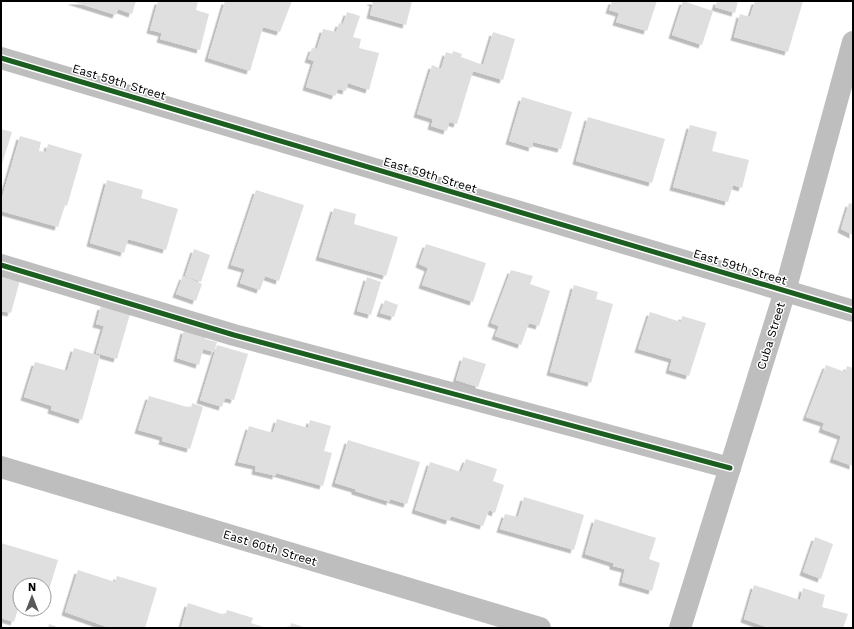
<svg xmlns="http://www.w3.org/2000/svg" width="854" height="629" font-family="'Work Sans',sans-serif">
	<defs>
		<filter id="shadow"><feDropShadow dx="-3.5" dy="3.5" stdDeviation="0" flood-color="#0004"/></filter>
	</defs>
	<rect width="100%" height="100%" fill="#fff"/>
	<!-- building -->
	<g fill="#dfdfdf" filter="url(#shadow)">
		<polygon points="71,1 136,1 132,14 118,9 116,15"/>
		<polygon points="158,1 198,1 196,10 209,14 200,50 160,39 162,33 150,30"/>
		<polygon points="225,1 292,1 280,32 263,27 250,71 208,58"/>
		<polygon points="370,1 412,1 406,25 370,15 373,3"/>
		<polygon points="612,1 657,1 647,31 616,22 619,13 609,10"/>
		<polygon points="683,1 713,11 702,45 672,35"/>
		<polygon points="717,1 738,1 735,13 715,7"/>
		<polygon points="755,1 803,1 788,52 734,37 740,14 750,17"/>
		<polygon points="347,12 360,16 353,37 361,39 359,48 379,53 369,90 348,83 346,91 338,89 335,96 306,87 314,61 308,59 312,48 317,49 323,29 336,32 339,23 343,24"/>
		<polygon points="493,32 515,39 503,80 473,71 457,124 449,122 447,131 431,126 433,119 417,114 432,65 441,69 446,52 452,54 453,51 462,54 461,57 483,65"/>
		<polygon points="522,97 572,112 561,149 533,142 532,148 509,141"/>
		<polygon points="588,117 665,139 652,183 576,161"/>
		<polygon points="690,125 717,132 712,151 749,160 742,188 733,185 728,202 673,187"/>
		<polygon points="1,129 12,132 1,167"/>
		<polygon points="20,136 41,142 39,151 46,152 48,144 82,154 67,206 65,205 58,227 1,211 1,201"/>
		<polygon points="107,180 143,190 141,198 178,209 166,250 128,239 124,253 90,243"/>
		<polygon points="256,190 304,205 279,281 265,276 260,290 240,283 245,269 231,265"/>
		<polygon points="853,201 853,235 841,229 849,203 852,204"/>
		<polygon points="334,208 356,214 354,224 398,237 386,276 319,257"/>
		<polygon points="426,244 486,263 473,302 422,285 428,268 419,264"/>
		<polygon points="194,249 210,255 201,282 185,276"/>
		<polygon points="511,270 533,276 530,284 550,291 539,326 529,323 521,345 495,336 499,326 491,323"/>
		<polygon points="1,275 20,280 11,313 1,311"/>
		<polygon points="183,276 202,284 196,301 176,294"/>
		<polygon points="367,277 381,282 371,315 357,311"/>
		<polygon points="574,285 598,292 596,299 613,304 591,383 550,372"/>
		<polygon points="385,300 398,305 394,317 380,313"/>
		<polygon points="101,306 130,314 117,359 96,353 104,326 96,324"/>
		<polygon points="650,312 681,322 682,316 706,323 689,376 669,370 672,359 638,349"/>
		<polygon points="184,330 206,336 205,339 217,342 214,352 203,349 199,365 177,358"/>
		<polygon points="217,345 248,354 234,400 225,398 222,407 200,400"/>
		<polygon points="74,348 100,356 82,420 51,410 52,406 24,397 35,362 67,371"/>
		<polygon points="463,357 486,364 478,387 456,380"/>
		<polygon points="826,365 845,372 847,366 853,368 853,466 833,459 841,436 822,429 824,423 806,417"/>
		<polygon points="149,396 191,408 192,403 203,407 190,449 162,441 163,437 138,430"/>
		<polygon points="277,419 308,428 310,420 331,426 324,451 332,453 323,486 276,473 276,476 255,471 256,466 238,462 249,426 273,433"/>
		<polygon points="348,440 420,462 407,504 390,499 390,502 355,491 355,489 335,483"/>
		<polygon points="466,459 497,469 493,481 504,485 495,513 489,510 483,526 451,516 449,521 415,510 430,462 461,472"/>
		<polygon points="524,497 584,515 574,550 500,529 505,514 518,517"/>
		<polygon points="595,519 656,538 649,559 660,563 652,591 622,582 625,569 613,566 613,563 585,554"/>
		<polygon points="815,537 833,544 821,579 803,572"/>
		<polygon points="1,543 58,560 48,593 44,592 44,585 20,585 20,603 14,622 1,618"/>
		<polygon points="78,570 115,582 117,576 157,588 145,628 110,628 65,612"/>
		<polygon points="754,585 800,600 803,588 825,595 822,607 848,614 843,628 769,628 744,619"/>
		<polygon points="188,603 225,615 227,610 253,618 251,623 267,628 181,628"/>
		<polygon points="291,623 307,628 290,628"/>
		<polygon points="49,624 60,628 48,628"/>
	</g>
	<g fill="none" stroke-linecap="round" stroke-linejoin="round">
		<!-- street -->
		<g stroke="#bebebe" stroke-width="22">
			<polyline points="1,58 853,311"/>
			<polyline points="1,265 234,335 730,468"/>
			<polyline points="1,467 540,628"/>
			<polyline points="680,628 785,291 853,42"/>
		</g>
		<defs>
			<g id="cycleway">
				<polyline points="1,58 853,311"/>
				<polyline points="1,265 234,335 730,468"/>
			</g>
		</defs>
		<!-- cycleway casing -->
		<use href="#cycleway" stroke="#fff" stroke-width="8"/>
		<!-- cycleway -->
		<use href="#cycleway" stroke="#1b5e20" stroke-width="5"/>
	</g>
	<g text-anchor="middle" stroke-width="3" stroke-linejoin="round" paint-order="stroke">
		<!-- street labels -->
		<g font-size="12" fill="#000" stroke="#fff">
			<text transform="translate(119 82) rotate(17)" y="4">East 59th Street</text>
			<text transform="translate(430 175) rotate(17)" y="4">East 59th Street</text>
			<text transform="translate(740 267) rotate(17)" y="4">East 59th Street</text>
			<text transform="translate(771 336) rotate(-73)" y="4">Cuba Street</text>
			<text transform="translate(270 548) rotate(17)" y="4">East 60th Street</text>
		</g>
	</g>
	<!-- border -->
	<rect width="854" height="629" fill="none" stroke="#000000" stroke-width="4"/>
	<!-- north arrow -->
	<g transform="translate(32 597)"><circle r="19" fill="#ffffff" stroke="#999999"/>
	<path d="M0-3L7 15L0 10L-7 15Z" fill="#595959"/>
	<text y="-6" font-size="11" font-weight="bold" text-anchor="middle" fill="#000000">N</text>
	</g>
</svg>
